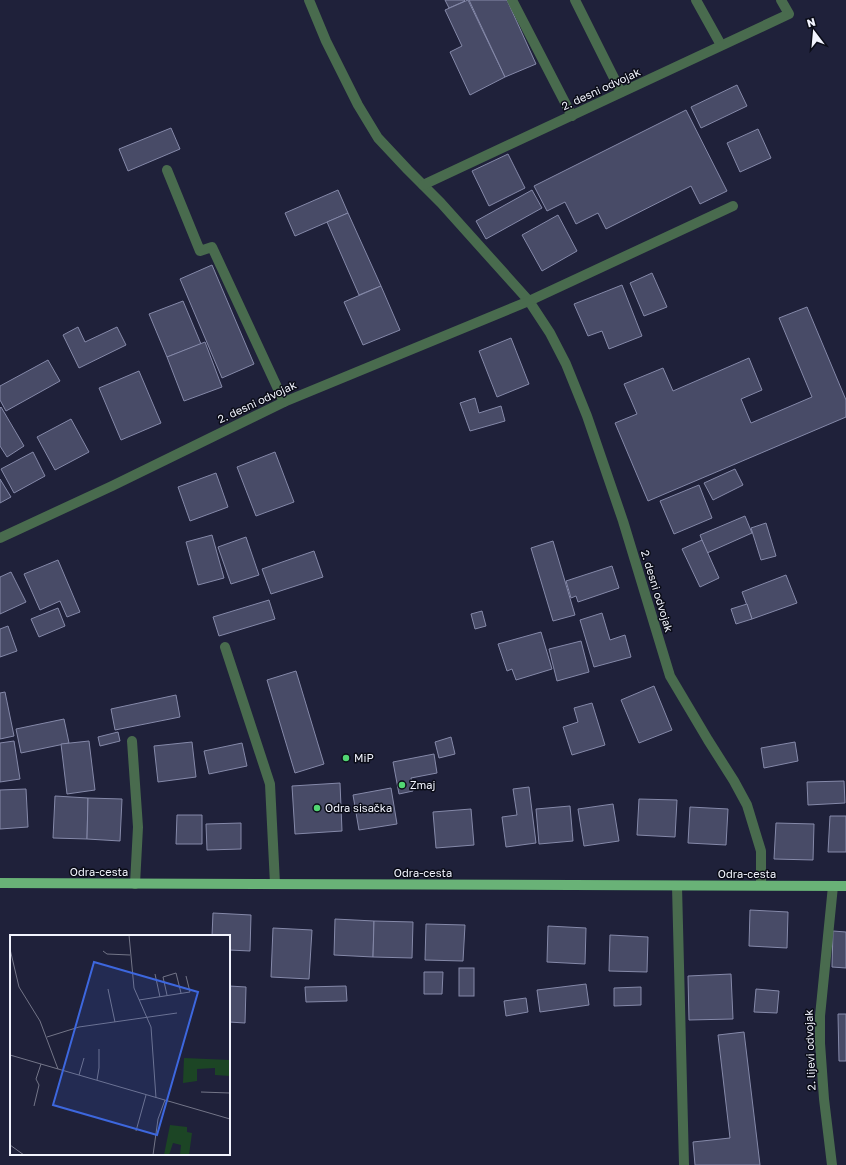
<svg xmlns="http://www.w3.org/2000/svg" width="846" height="1165" font-family="'Golos Text',sans-serif">
	<rect width="100%" height="100%" fill="#1f213a"/>
	<!-- building -->
	<g fill="#484b67" stroke="#8589a9">
		<polygon points="445,0 464,0 465,1 449,8"/>
		<polygon points="468,0 505,77 470,95 450,52 462,46 445,10"/>
		<polygon points="469,0 507,0 536,64 505,77"/>
		<polygon points="737,85 747,106 701,128 691,107"/>
		<polygon points="686,110 727,191 700,204 691,186 606,229 598,213 576,224 565,202 547,211 534,186"/>
		<polygon points="171,128 180,149 128,171 119,149"/>
		<polygon points="758,129 771,158 740,172 727,143"/>
		<polygon points="508,154 525,188 489,206 472,171"/>
		<polygon points="338,190 348,213 295,236 285,213"/>
		<polygon points="532,190 542,208 486,239 476,221"/>
		<polygon points="348,213 381,286 359,295 327,222"/>
		<polygon points="558,215 577,251 542,271 522,235"/>
		<polygon points="212,265 254,364 222,378 180,279"/>
		<polygon points="652,273 667,307 644,316 630,283"/>
		<polygon points="622,285 642,336 609,349 602,331 588,336 574,304"/>
		<polygon points="381,286 400,330 363,345 344,302"/>
		<polygon points="183,301 201,344 167,357 149,314"/>
		<polygon points="807,307 846,400 846,417 648,501 615,423 637,414 624,384 663,368 673,391 749,358 762,390 741,399 751,423 812,397 779,318"/>
		<polygon points="78,327 85,342 117,327 126,345 79,368 63,335"/>
		<polygon points="511,338 529,384 497,397 479,351"/>
		<polygon points="205,342 222,387 184,401 167,357"/>
		<polygon points="48,360 60,381 6,411 0,400 0,386"/>
		<polygon points="139,371 161,423 121,440 99,388"/>
		<polygon points="475,398 479,413 501,406 505,421 470,431 460,403"/>
		<polygon points="1,407 24,446 7,457 0,446 0,408"/>
		<polygon points="71,419 89,452 55,470 37,437"/>
		<polygon points="33,452 45,476 14,493 1,469"/>
		<polygon points="275,452 294,502 256,516 237,467"/>
		<polygon points="735,469 743,485 713,500 704,483"/>
		<polygon points="216,473 228,507 190,521 178,487"/>
		<polygon points="0,479 11,497 0,503"/>
		<polygon points="699,485 712,518 674,534 660,501"/>
		<polygon points="745,516 752,533 707,553 700,535"/>
		<polygon points="766,523 776,556 761,560 751,528"/>
		<polygon points="212,535 224,578 198,585 186,542"/>
		<polygon points="246,537 259,575 231,584 218,547"/>
		<polygon points="702,540 719,578 700,587 682,549"/>
		<polygon points="553,541 575,615 553,621 531,548"/>
		<polygon points="314,551 323,577 271,594 262,569"/>
		<polygon points="58,560 80,612 67,617 60,601 40,610 24,574"/>
		<polygon points="612,566 619,588 578,602 576,596 571,598 566,581"/>
		<polygon points="11,572 26,602 0,614 0,577"/>
		<polygon points="786,575 797,603 752,619 742,592"/>
		<polygon points="269,600 275,619 219,636 213,617"/>
		<polygon points="747,604 752,619 736,624 731,609"/>
		<polygon points="58,608 65,626 39,637 31,619"/>
		<polygon points="482,611 486,626 475,629 471,614"/>
		<polygon points="602,613 610,640 625,635 631,657 594,667 580,620"/>
		<polygon points="8,626 17,651 0,657 0,629"/>
		<polygon points="541,632 552,669 516,680 512,669 507,671 498,644"/>
		<polygon points="581,641 589,672 557,681 549,649"/>
		<polygon points="296,671 324,764 295,773 267,680"/>
		<polygon points="654,686 672,730 639,743 621,700"/>
		<polygon points="5,692 14,736 0,739 0,693"/>
		<polygon points="176,695 180,717 115,730 111,709"/>
		<polygon points="592,703 605,745 572,755 563,727 578,722 574,708"/>
		<polygon points="64,719 69,743 21,753 16,729"/>
		<polygon points="118,732 120,741 100,746 98,737"/>
		<polygon points="451,737 455,754 439,758 435,742"/>
		<polygon points="14,741 20,779 0,782 0,743"/>
		<polygon points="89,741 95,790 67,794 61,744"/>
		<polygon points="192,742 196,777 158,782 154,746"/>
		<polygon points="795,742 798,761 764,768 761,748"/>
		<polygon points="242,743 247,766 209,774 204,751"/>
		<polygon points="434,754 437,773 411,778 413,791 399,794 393,762"/>
		<polygon points="844,781 845,803 808,805 807,782"/>
		<polygon points="340,783 342,831 295,834 292,786"/>
		<polygon points="529,787 536,843 506,847 502,817 517,815 513,789"/>
		<polygon points="391,788 397,824 359,830 353,795"/>
		<polygon points="26,789 28,827 0,829 0,790"/>
		<polygon points="55,796 88,798 87,839 53,838"/>
		<polygon points="88,798 122,799 120,841 87,839"/>
		<polygon points="639,799 677,800 675,837 637,835"/>
		<polygon points="613,804 619,841 584,846 578,809"/>
		<polygon points="570,806 573,841 539,844 536,809"/>
		<polygon points="690,807 728,809 726,845 688,843"/>
		<polygon points="471,809 474,845 436,848 433,812"/>
		<polygon points="177,815 202,815 202,844 176,844"/>
		<polygon points="830,816 846,816 846,852 828,852"/>
		<polygon points="241,823 241,849 207,850 206,824"/>
		<polygon points="776,823 814,824 813,860 774,859"/>
		<polygon points="750,910 788,912 787,948 749,946"/>
		<polygon points="213,913 251,915 250,951 229,950 229,936 212,936"/>
		<polygon points="335,919 374,921 373,957 334,955"/>
		<polygon points="374,921 413,922 412,958 373,957"/>
		<polygon points="426,924 465,925 463,961 425,960"/>
		<polygon points="548,926 586,928 585,964 547,962"/>
		<polygon points="273,928 312,930 309,979 271,977"/>
		<polygon points="833,931 846,932 846,968 832,967"/>
		<polygon points="610,935 648,937 647,972 609,971"/>
		<rect x="459" y="968" width="15" height="28"/>
		<polygon points="424,972 443,972 442,994 424,994"/>
		<polygon points="731,974 733,1019 689,1020 688,976"/>
		<polygon points="586,984 589,1005 540,1012 537,990"/>
		<polygon points="229,986 246,987 245,1023 229,1022"/>
		<polygon points="346,986 347,1001 306,1002 305,987"/>
		<polygon points="641,987 641,1005 614,1006 614,988"/>
		<polygon points="756,989 779,991 777,1013 754,1012"/>
		<polygon points="526,998 528,1012 506,1016 504,1001"/>
		<polygon points="838,1014 846,1014 846,1061 839,1061"/>
		<polygon points="744,1032 760,1165 695,1165 693,1142 730,1138 718,1035"/>
	</g>
	<g fill="none" stroke-linecap="round" stroke-linejoin="round">
		<!-- minor -->
		<g stroke="#496b4e" stroke-width="10">
			<polyline points="309,0 326,41 358,105 378,138 408,170 441,203 529,301 550,333 566,364 587,416 623,521 670,676 708,740 734,781 747,805 761,851 761,885"/>
			<polyline points="512,0 572,116"/>
			<polyline points="575,0 621,92"/>
			<polyline points="696,0 721,45"/>
			<polyline points="167,170 200,251 212,247 284,402"/>
			<polyline points="423,185 789,14 781,0"/>
			<polyline points="0,538 112,486 284,402 529,301 733,206"/>
			<polyline points="225,647 270,784 275,884"/>
			<polyline points="132,741 138,827 135,884"/>
			<polyline points="677,886 684,1165"/>
			<polyline points="832,1165 824,1099 820,1043 820,1016 833,886"/>
		</g>
		<!-- major -->
		<polyline stroke="#69b277" stroke-width="10" points="0,883 846,886"/>
	</g>
	<!-- markers -->
	<g fill="#52d673" stroke="#0a0c17" stroke-width="1.5">
		<circle cx="346" cy="758" r="4"/>
		<circle cx="402" cy="785" r="4"/>
		<circle cx="317" cy="808" r="4"/>
	</g>
	<g text-anchor="middle" stroke-width="3" stroke-linejoin="round" paint-order="stroke">
		<!-- street labels -->
		<g font-size="11" fill="#f2f4fe" stroke="#0a0c17">
			<text transform="translate(601 89) rotate(-25)" y="4">2. desni odvojak</text>
			<text transform="translate(257 402) rotate(-25)" y="4">2. desni odvojak</text>
			<text transform="translate(657 591) rotate(73)" y="4">2. desni odvojak</text>
			<text x="99" y="876">Odra-cesta</text>
			<text x="423" y="877">Odra-cesta</text>
			<text x="747" y="878">Odra-cesta</text>
			<text transform="translate(810 1050) rotate(-92)" y="4">2. lijevi odvojak</text>
		</g>
		<!-- poi labels -->
		<g font-size="11" fill="#f2f4fe" stroke="#0a0c17" text-anchor="start">
			<text x="354" y="762">MiP</text>
			<text x="410" y="789">Zmaj</text>
			<text x="325" y="812">Odra sisačka</text>
		</g>
	</g>
	<!-- overview -->
	<g transform="translate(10 935)">
		<rect width="220" height="220" fill="#1f213a"/>
		<path d="M174,123L220,125V141L205,140V133L187,134V146L173,148ZM160,190L177,192V197L182,198L179,220H170L171,210L163,208L159,220H154Z" fill="#1c4525"/>
		<path fill="none" stroke="#737588" stroke-width="1" d="M119,0L124,53L141,92L146,163M0,14L9,52L30,86L48,134M93,16L97,19L120,20M145,39L150,62M98,54L105,87M157,60L153,42L166,38L171,58M129,65L180,57L176,41M37,102L69,92L167,78M0,120L220,184M69,140L74,123M87,145L89,133V114M191,157L220,158M24,171L29,150L26,144L31,129M126,196L136,160M0,210L14,220M143,220L148,184L155,165"/>
		<path fill="#3d67de" fill-opacity="0.15" stroke="#3d67de" stroke-width="2" d="M84,27L188,57L147,200L43,170Z"/>
		<rect width="220" height="220" fill="none" stroke="#f2f4fe" stroke-width="2"/>
	</g>
	<!-- north arrow -->
	<g transform="translate(814 32) rotate(344)" stroke="#0a0c17" stroke-width="3" paint-order="stroke">
	<path d="M0-3L7 15L0 10L-7 15Z" fill="#f2f4fe"/>
	<text y="-6" font-size="11" font-weight="bold" text-anchor="middle" fill="#f2f4fe">N</text>
	</g>
</svg>
